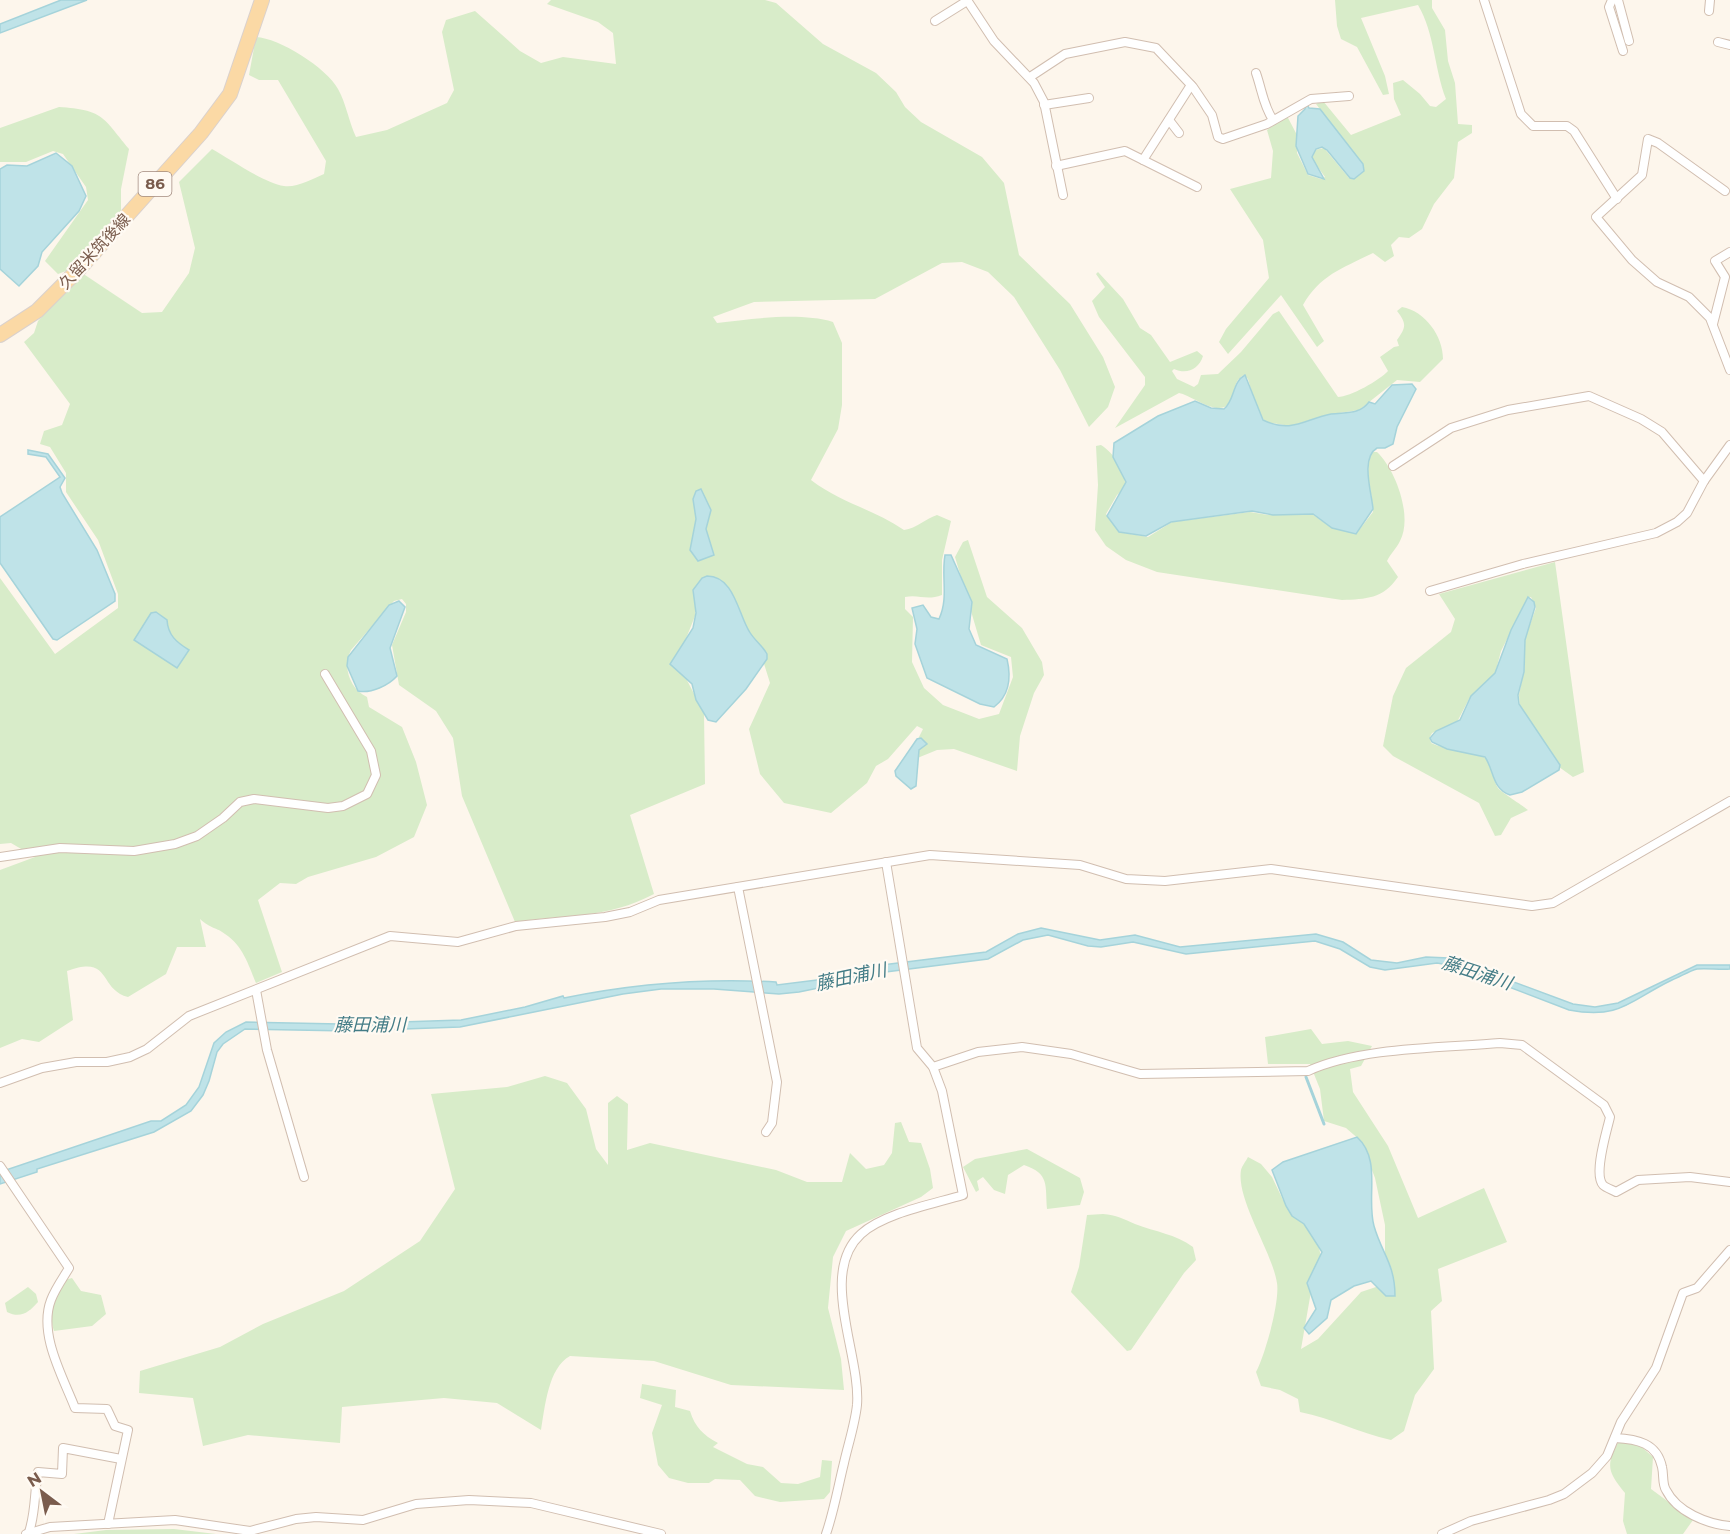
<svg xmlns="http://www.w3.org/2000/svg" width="1730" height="1534" font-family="Montserrat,'Noto Sans JP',sans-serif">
	<rect width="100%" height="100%" fill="#fdf6ec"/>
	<!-- green -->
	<g fill="#d8ecc9">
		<path d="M551,0H765L776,3L823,44L876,73L896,92L905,107L921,122L982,157L1004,183L1019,255L1070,304L1103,357L1115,387L1108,407L1089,427L1060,370L1014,297L988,272L962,262L942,263L875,299L754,302L713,317L717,323C751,319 800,312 833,322L842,343V405L838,429L811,480C841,503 873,509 904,530C917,528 925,519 937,515L951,521L942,560V595C926,601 919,594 905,597V609L913,617L912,662L924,688L943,705L979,719L999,714L1013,677L1011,657L981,645L955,557L963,542L968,540L987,597L1022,628L1042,662L1044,675L1034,693L1020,736L1017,771L954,749L937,750L915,759V745L923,729L917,726L888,759L876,766L867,783L831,813L784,803L760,774L749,729L770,683L761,654L695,588V616L677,661L704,713L705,784L630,815L654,894C607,919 566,914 515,922L462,796L453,738L436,711L399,685L392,645L406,612V604L402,599L394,601L351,650C342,667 350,689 367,697L369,707L402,727L416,762L427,805L414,837L376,857L308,877L296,884L280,883L258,900L282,972L256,983C248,964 243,946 225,934C216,927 211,929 200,919L206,947H177L166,974L128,997C98,989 112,954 67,971L73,1020L39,1042L22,1039L0,1048V870L35,857L11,843L0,844V578L55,654L118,608V594L98,540L66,492V473L50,447L40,444L44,431L62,425L70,404L24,342L34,333L38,321L82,273L142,313L162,312L189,273L195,248L179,182L212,149C230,159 264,183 284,186C296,188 313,179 324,174L326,161L278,80H259L249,75L256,37C279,38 327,68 338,89C346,103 349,122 356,137L387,130L447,103L454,90L442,32L446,20L475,11L520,51L541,63L563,57L616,64L613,33L598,22L547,4Z"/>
		<path d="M1335,0H1432V8L1445,30L1448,61L1455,83L1458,124L1472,125V133L1458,142L1454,178L1434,204L1422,229L1409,238L1399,237L1391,245L1394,256L1385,262L1373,253C1343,268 1320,275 1303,305L1324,341L1317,347L1281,295L1228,354L1219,342L1226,329L1269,278L1263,240L1230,189L1271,178L1273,151L1267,130L1287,116L1297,135V153L1308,175L1321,179L1325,177L1312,159L1315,150L1324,148L1349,178L1354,179L1363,172V165L1316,104L1323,101L1351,135L1401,115L1394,99L1393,83L1403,80L1420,94L1430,106L1436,107L1446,99C1434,68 1435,34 1418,5L1361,18L1385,76L1389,94L1383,95L1357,47L1341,39L1337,26Z"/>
		<path d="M59,107C103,110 102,116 129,149L121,189V212L74,268L58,274L45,261L88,200L86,187L63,154L53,151L26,162H0V128Z"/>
		<path d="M1098,272L1123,299L1140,328L1151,335L1170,362L1197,351L1203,356C1199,369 1187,375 1174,369L1172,371L1177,379L1194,387L1198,384L1201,375L1218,374L1241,352L1273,314L1279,311L1338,397C1350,397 1380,380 1388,371L1380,357L1394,347L1399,346L1397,340C1406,327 1407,324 1397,311L1402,307C1425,311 1443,336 1443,359L1420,382L1397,380L1359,410L1326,415L1291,426L1266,422L1258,414L1248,379L1244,375C1232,381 1236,395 1228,404C1218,417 1191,395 1179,393L1115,428L1145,385V377L1099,317L1092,301L1105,287L1096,274Z"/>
		<path d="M1101,445C1114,453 1127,473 1125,488L1117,495L1106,514L1119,532L1148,537L1172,522L1250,512L1268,515L1312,514L1326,524L1356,534L1373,512C1373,492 1363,473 1372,452H1377C1396,470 1413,517 1400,541C1397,548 1390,554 1387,561L1398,577C1383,599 1366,599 1342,600L1157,572L1126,560L1106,546L1095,530L1098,485L1096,446Z"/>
		<path d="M1555,562L1584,772L1573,777L1559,767L1532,728L1520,707L1519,695L1525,665L1524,641L1536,608L1531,597L1528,598L1501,651L1495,674L1469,699L1456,724L1432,733L1430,737L1431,743C1445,750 1479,753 1485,758C1493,766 1492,779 1498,788C1501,792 1522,805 1528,810L1511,818L1501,835L1495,836L1479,803L1393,756L1383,746L1393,696L1406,668L1451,632L1455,619L1439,594Z"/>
		<path d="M1311,1029L1322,1044L1348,1041L1372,1046L1361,1066L1350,1069L1353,1092L1388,1146L1418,1218L1484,1188L1507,1242L1438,1269L1442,1301L1431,1311L1434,1369L1415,1395L1404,1431L1391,1440C1359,1433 1332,1418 1300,1412L1298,1399L1280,1390L1261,1386L1256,1372C1265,1355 1280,1302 1277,1283C1272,1251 1236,1200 1241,1170C1242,1166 1246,1161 1248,1157L1261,1164L1272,1177L1283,1200L1317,1238L1322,1262L1313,1280L1301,1349L1318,1339L1361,1292L1385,1284V1225L1375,1178L1361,1141L1346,1128L1324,1121L1320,1089L1310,1064H1268L1265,1037Z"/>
		<path d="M545,1076L567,1083L586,1109L596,1149L608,1165V1103L617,1096L628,1104L627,1150L650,1143L776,1170L807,1182H842L850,1153L866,1169L884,1165L892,1153L895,1123L901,1122L909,1142L921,1143L930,1169L933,1188L921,1197L846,1231L833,1257L828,1308L841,1359L844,1390L731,1385L654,1361L570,1356C548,1368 545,1407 541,1430L497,1403L444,1398L342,1407L340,1443L248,1435L203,1446L193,1398L139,1393L140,1371L220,1347L263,1324L344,1291L420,1241L455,1189L431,1094L507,1087Z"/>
		<path d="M1027,1149L1080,1178L1084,1192L1080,1205L1047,1209C1045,1185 1050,1174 1024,1165L1008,1175L1005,1194L994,1190L983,1177L977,1181L979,1190L976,1192L963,1167L975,1159Z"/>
		<path d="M1103,1214C1116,1215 1124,1219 1135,1224C1156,1232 1175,1234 1193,1247L1196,1260L1184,1273L1131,1350L1127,1351L1071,1292L1079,1267L1087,1215Z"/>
		<path d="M72,1278L81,1291L101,1295L106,1314L92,1326L54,1331C48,1312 56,1298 65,1280Z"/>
		<path d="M28,1287L36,1294L38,1302C29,1312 21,1319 7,1312L5,1303Z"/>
		<path d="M642,1384L676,1390L675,1407L690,1411C695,1427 703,1435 718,1443L713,1447L747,1464L763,1467L781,1483L798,1484L820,1477L822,1460L832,1461L830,1492L824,1499L780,1502L755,1496L740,1480L715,1479L709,1483H688L669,1478L658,1465L652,1433L662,1405L640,1398Z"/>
		<path d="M1619,1441L1637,1443L1653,1457L1651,1489L1693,1520L1683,1534H1627L1623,1521L1625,1493C1608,1472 1605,1466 1619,1441Z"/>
		<polygon points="174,1529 216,1534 74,1534 106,1530"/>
	</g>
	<!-- water -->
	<g fill="#bfe3e8" stroke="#a5d3da" stroke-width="1.5">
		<polygon points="61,0 87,0 0,33 0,24"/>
		<polygon points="1305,100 1309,108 1320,109 1363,164 1364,171 1354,179 1350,178 1327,150 1322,147 1316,149 1312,157 1324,179 1308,174 1296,146 1298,116 1305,109"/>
		<polygon points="56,153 72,166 86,196 79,211 42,252 38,266 19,286 0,269 0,169 7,165 27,166"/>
		<path d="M1245,375L1263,420C1292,434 1305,419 1331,414C1346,412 1359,415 1369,402L1375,404L1392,385L1412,384L1416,389L1397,427L1393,444L1385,448H1377C1360,458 1372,494 1373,509L1356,534L1332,528L1313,514L1273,515L1252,511L1171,522L1146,536L1119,532L1107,516L1126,482L1113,457L1114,443L1158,416L1195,401L1211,408L1224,409C1235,400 1232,382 1245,375Z"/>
		<polygon points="28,450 48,454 65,478 60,487 62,493 97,550 115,594 115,601 57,640 53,639 0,563 0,517 60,477 46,457 28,454"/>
		<polygon points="701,489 711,510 706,529 714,555 698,561 690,550 696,519 693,499 696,491"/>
		<path d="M945,555H951L972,602L969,629L976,645L1007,659C1011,676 1010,695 994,707L980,704L927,678L915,644L917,629L912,608L923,605L931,617L939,619C949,597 941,578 945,555Z"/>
		<path d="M707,576C734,576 738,613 749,631C754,640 762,645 767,654V659L746,689L716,722L708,720L696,700L692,684L670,664L693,628L696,613L693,590L702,578Z"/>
		<path d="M1528,597L1534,602L1535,607L1525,640L1524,672L1518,695L1519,704L1560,765L1559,770L1522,792L1510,795C1492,789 1494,770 1485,757L1447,749L1432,742L1430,738L1436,731L1460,720L1471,696L1495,673L1511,630Z"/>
		<path d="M399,601L405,607L390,648L397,676C389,685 371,694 358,691L347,666L348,657L389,605Z"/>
		<path d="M156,612L167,620C168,635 176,642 189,650L177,668L134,640L151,613Z"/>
		<polygon points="921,738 927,744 919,750 916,786 911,789 896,776 895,771 917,739"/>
		<path d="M1041,928L1100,940L1135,935L1180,947L1316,934L1343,942L1371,960L1397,963L1426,957L1449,958L1573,1004L1595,1007L1618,1003L1697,965H1730V969C1720,970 1708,968 1697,969C1689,971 1680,977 1672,980C1630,1000 1621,1020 1569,1010L1454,966L1437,963L1385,970L1370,967L1340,949L1315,941L1186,954L1133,942L1101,947L1088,946L1048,935L1023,940L988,959L862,975L833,985L799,992L779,994L714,989H661L623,994L460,1027L349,1031L245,1029L223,1044L217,1052L209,1081L203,1095L191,1111L154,1132L37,1169V1172L0,1184V1172L151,1121H161L186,1105L199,1087L214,1043L226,1032L246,1022L340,1024L461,1020L525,1007L563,996L564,998C637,983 704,978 776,982L777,985L825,979L858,968L986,952L1018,934Z"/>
		<path d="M1357,1137C1382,1160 1366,1197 1374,1226C1382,1254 1395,1264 1395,1296H1386L1371,1281L1354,1286L1331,1300L1327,1318L1309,1334L1304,1328L1316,1309L1307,1283L1322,1252L1304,1224L1292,1216L1286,1206L1272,1170L1283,1162Z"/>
	</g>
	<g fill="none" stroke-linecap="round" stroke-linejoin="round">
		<!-- stream -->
		<polyline stroke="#a5d3da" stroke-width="3" points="1306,1077 1324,1124"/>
		<defs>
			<g id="street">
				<polyline points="967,0 994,41 1034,83 1044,102 1063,195"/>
				<polyline points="1484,0 1521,114 1533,126 1567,126 1574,131 1617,199"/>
				<polyline points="1612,0 1609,7 1623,51"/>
				<polyline points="1618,0 1629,41"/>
				<polyline points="1709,11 1710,0"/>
				<polyline points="935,21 967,1"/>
				<polyline points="1718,42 1730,45"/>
				<path d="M1256,73C1262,90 1263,105 1273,120"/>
				<polyline points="1030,77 1065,54 1125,42 1156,48 1193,87 1212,115 1218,137 1223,139 1267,124 1311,99 1349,96"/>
				<polyline points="1044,105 1089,98"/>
				<polyline points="1169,120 1179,133"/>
				<polyline points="1143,160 1191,85"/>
				<polyline points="1056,166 1125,151 1197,187"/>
				<polyline points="1725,191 1658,143 1648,139 1642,175 1596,217 1632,260 1657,282 1689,297 1710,318 1730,370"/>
				<polyline points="1713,324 1725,277 1715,261 1730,252"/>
				<polyline points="1393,466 1451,428 1508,410 1589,396 1641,419 1662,432 1704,481"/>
				<polyline points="1430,591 1523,564 1656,533 1677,522 1687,513 1704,481 1730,445"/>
				<polyline points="0,857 60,848 134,851 175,844 197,836 223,818 240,802 254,799 328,808 343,806 367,794 376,775 371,751 325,674"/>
				<polyline points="738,887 777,1082 772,1123 766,1132"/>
				<polyline points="256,990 267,1050 304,1177"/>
				<path d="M933,1067L978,1052L1022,1047L1071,1054L1140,1074L1308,1071C1361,1047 1441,1048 1500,1043L1522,1045L1604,1105L1610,1117C1607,1131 1593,1174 1603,1185C1606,1188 1613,1190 1616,1192L1638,1180L1690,1177L1730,1182"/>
				<polyline points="0,1083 42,1068 76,1062 107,1062 130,1057 147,1049 189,1016 390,936 458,942 516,926 605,917 630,912 659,900 930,855 1080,865 1126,879 1165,881 1271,869 1532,906 1553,903 1730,801"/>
				<path d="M0,1166L69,1268C63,1278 55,1289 51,1300C38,1334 63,1377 75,1408L107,1409L115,1426L128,1430L108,1524"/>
				<path d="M1615,1438C1637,1439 1657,1443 1662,1467C1664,1475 1662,1484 1666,1490C1677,1512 1707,1524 1730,1526"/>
				<path d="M29,1532C36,1511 34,1493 38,1472L62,1474L63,1448L121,1459"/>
				<polyline points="26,1534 50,1527 175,1520 250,1531 296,1519 316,1517 363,1520 416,1504 469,1500 531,1503 661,1534"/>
				<path d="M826,1534C834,1511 838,1487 844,1463C848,1445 855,1424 857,1405C861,1355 818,1273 861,1234C884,1213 934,1204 963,1195L942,1091L933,1067L917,1048L886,862"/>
				<polyline points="1442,1534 1471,1521 1549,1500 1564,1494 1592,1473 1607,1456 1621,1422 1656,1368 1683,1293 1697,1288 1730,1250"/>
			</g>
			<polyline id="primary" points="0,335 37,311 81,267 201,133 230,94 262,0"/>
		</defs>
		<!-- street casing -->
		<use href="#street" stroke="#d1beb0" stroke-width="10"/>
		<!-- primary casing -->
		<use href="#primary" stroke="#dad1cd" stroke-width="16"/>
		<!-- street -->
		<use href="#street" stroke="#fff" stroke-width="8"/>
		<!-- primary -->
		<use href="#primary" stroke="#fbd9a5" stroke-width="14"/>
	</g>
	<g text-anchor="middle" stroke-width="4.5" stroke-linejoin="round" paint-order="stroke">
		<!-- shield labels -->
		<rect fill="#fffaf3" stroke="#a28b7f" stroke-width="1.5" x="138.5" y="172" width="33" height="24" rx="4.5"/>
		<g font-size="15" font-weight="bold" fill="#7a5c4d">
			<text x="155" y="189">86</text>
		</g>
		<!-- street labels -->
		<g font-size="16" fill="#7a5c4d" stroke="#fffaf3">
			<text transform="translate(94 251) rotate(-47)" y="6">久留米筑後線</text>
		</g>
		<!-- water labels -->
		<g font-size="18" font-style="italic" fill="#437c86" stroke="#fffaf3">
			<text transform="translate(1477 973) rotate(18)" y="6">藤田浦川</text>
			<text transform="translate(851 977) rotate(-12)" y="6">藤田浦川</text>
			<text x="370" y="1031">藤田浦川</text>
		</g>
	</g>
	<!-- north arrow -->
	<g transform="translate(42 1492) rotate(328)" stroke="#fffaf3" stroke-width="4.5" paint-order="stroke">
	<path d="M0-4.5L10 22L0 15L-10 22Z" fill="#7a5c4d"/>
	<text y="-9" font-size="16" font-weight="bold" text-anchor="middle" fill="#7a5c4d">N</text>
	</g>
</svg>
